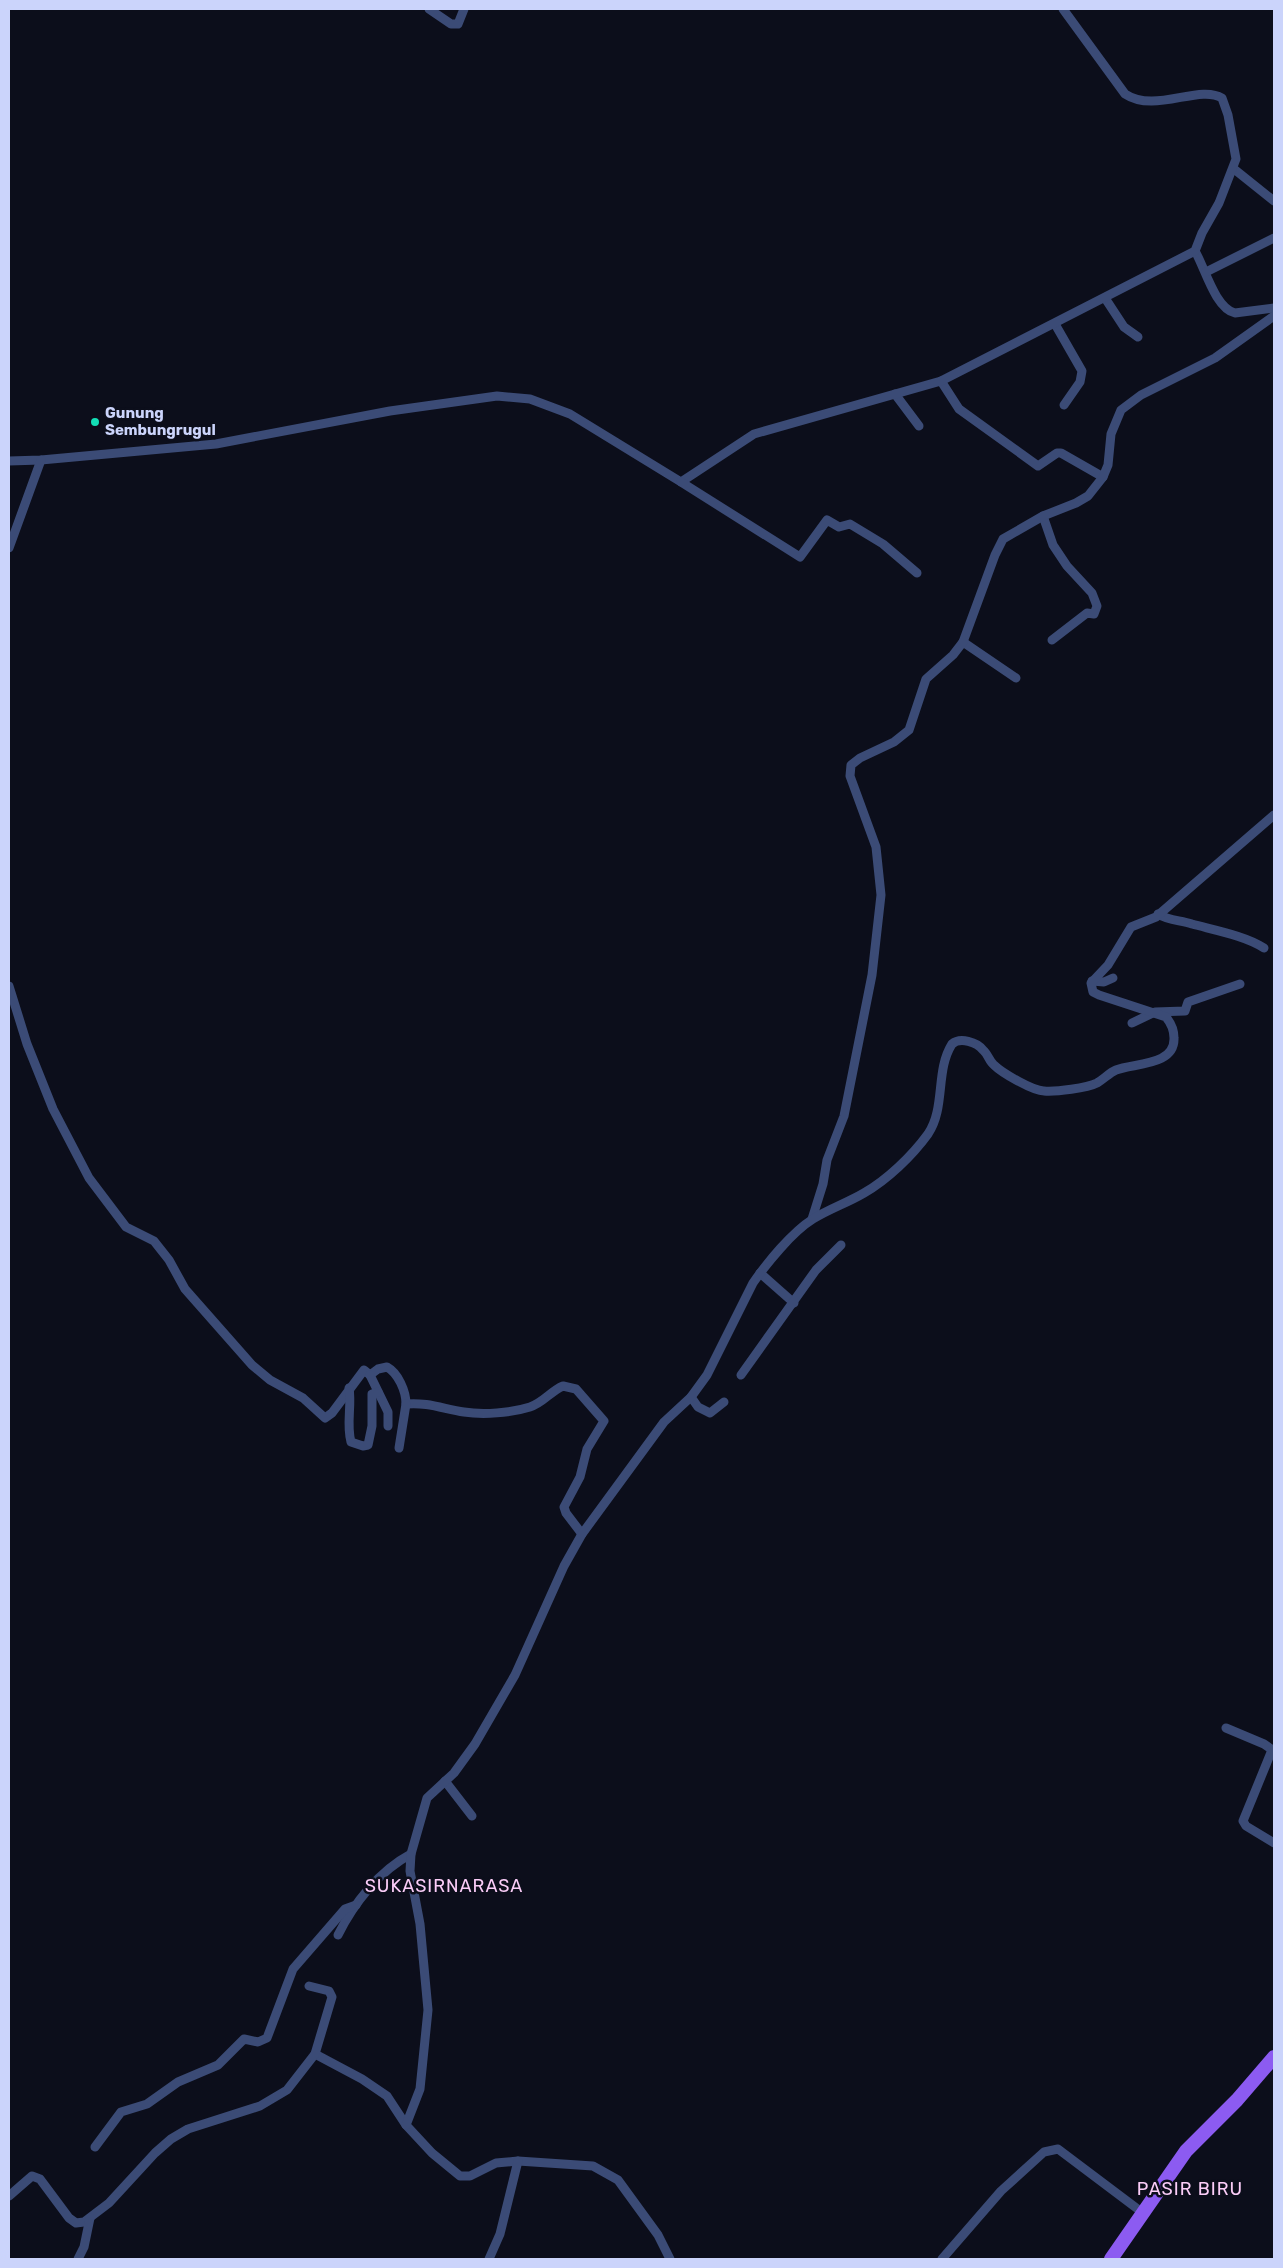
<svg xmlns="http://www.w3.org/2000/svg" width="1283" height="2268" font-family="Rubik,sans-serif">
	<rect width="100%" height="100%" fill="#0c0e1b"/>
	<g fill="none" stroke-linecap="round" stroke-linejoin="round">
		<!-- street -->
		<g stroke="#3b4b76" stroke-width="9">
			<polyline points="429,9 451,24 458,24 464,9"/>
			<polyline points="1234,169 1274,201"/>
			<path d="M1195,251C1205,268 1215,308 1235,313L1274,308"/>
			<polyline points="1206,272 1274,238"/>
			<polyline points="1105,298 1124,327 1138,337"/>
			<polyline points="1055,324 1082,371 1080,382 1064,405"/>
			<polyline points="941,381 959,409 1038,466 1057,453 1061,453 1103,477"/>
			<polyline points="895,394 919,426"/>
			<path d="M9,461L41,460L216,444L390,411L497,396L530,399L570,414L681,482L754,434L941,381L1195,251L1202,233L1219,203L1236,159L1228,115L1222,98C1199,84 1155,114 1125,94L1063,9"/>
			<polyline points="681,482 800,557 827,520 839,527 850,524 883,544 917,573"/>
			<polyline points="1043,516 1053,545 1067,566 1092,593 1097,606 1094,614 1087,613 1052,640"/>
			<polyline points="9,548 41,460"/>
			<polyline points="963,642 1016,678"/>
			<path d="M1158,914C1169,921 1180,920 1192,924C1214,930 1246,936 1264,948"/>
			<polyline points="1092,981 1104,982 1113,978"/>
			<path d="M9,986L27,1044L53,1109L89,1178L126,1227L154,1241L169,1260L185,1289L252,1365L270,1380L303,1398L325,1418L332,1413L364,1370L370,1375L378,1369L387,1367C398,1373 406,1391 406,1404C427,1402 444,1409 464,1412C483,1415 511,1413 530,1407C543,1403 551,1391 563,1386L576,1389L604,1421L587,1449L580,1477L564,1507L566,1513L582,1534"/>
			<polyline points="1132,1023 1155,1012 1185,1011 1188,1002 1240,984"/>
			<polyline points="812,1219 823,1184 827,1160 844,1116 872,975 881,895 876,847 850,776 851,765 860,758 894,742 909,730 926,679 953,655 963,642 995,555 1003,539 1043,516 1076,503 1088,496 1103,477 1108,465 1111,434 1121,410 1141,395 1215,358 1274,316"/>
			<polyline points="760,1273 794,1303"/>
			<polyline points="370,1375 388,1412 388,1426"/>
			<polyline points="741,1375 816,1270 841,1245"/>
			<path d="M349,1388C352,1406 346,1424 351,1442L363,1446L368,1445L372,1426V1394L378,1392"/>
			<polyline points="691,1397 698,1407 710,1413 724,1402"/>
			<polyline points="399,1448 406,1404"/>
			<polyline points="1226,1728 1264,1744 1274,1751"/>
			<polyline points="1272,1750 1243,1821 1246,1826 1274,1843"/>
			<polyline points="445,1781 472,1816"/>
			<path d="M338,1935C354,1903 379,1871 411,1854"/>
			<polyline points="315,2054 362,2079 387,2096 406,2125 432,2153 460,2176 470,2176 496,2163 518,2161 593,2166 618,2180 658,2235 670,2259"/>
			<path d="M406,2125L420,2089L428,2010L420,1924L410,1871L411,1854L427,1798L454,1773L475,1744L515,1675L564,1566L582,1534L664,1422L691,1397L707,1375L753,1283C767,1263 792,1232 813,1219C829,1209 847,1203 864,1193C887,1180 912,1156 928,1134C946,1107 935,1071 952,1044C960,1037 977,1042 983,1050C988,1054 989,1061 994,1065C1002,1073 1033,1091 1044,1091C1056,1092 1087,1088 1097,1083C1104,1079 1109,1073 1116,1070C1134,1063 1175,1066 1174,1038C1174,1030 1171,1023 1166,1017L1099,995L1093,992L1091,983L1108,965L1131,927L1156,917L1274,815"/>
			<polyline points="95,2147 121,2112 147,2104 178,2082 218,2065 244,2039 258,2042 267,2038 293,1969 345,1909 356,1905"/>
			<polyline points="9,2196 32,2176 40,2179 69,2218 76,2223 84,2222 109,2203 155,2153 171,2139 188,2129 260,2106 287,2090 315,2054 332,1997 329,1991 309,1986"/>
			<polyline points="78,2259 84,2247 90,2218"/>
			<polyline points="489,2259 500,2234 518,2161"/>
			<polyline points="942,2259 1001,2191 1044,2152 1058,2149 1143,2213"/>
		</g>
		<!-- primary -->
		<polyline stroke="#8c5bf1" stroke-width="14" points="1111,2259 1186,2151 1237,2100 1274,2057"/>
	</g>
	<!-- markers -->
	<circle fill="#13deb6" stroke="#0c0e1b" stroke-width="2" cx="95" cy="422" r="5"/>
	<g text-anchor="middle" stroke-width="5" stroke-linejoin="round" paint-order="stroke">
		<!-- poi labels -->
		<g font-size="15" font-weight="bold" fill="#cbd4fb" stroke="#0c0e1b" text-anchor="start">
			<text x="105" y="418">Gunung<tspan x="105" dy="17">Sembungrugul</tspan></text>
		</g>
		<!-- quarter labels -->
		<g font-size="18" letter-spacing="1" fill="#fbcdf8" stroke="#0c0e1b">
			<text x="444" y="1892">SUKASIRNARASA</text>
			<text x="1190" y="2195">PASIR BIRU</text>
		</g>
	</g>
	<!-- border -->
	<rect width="1283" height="2268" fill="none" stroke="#cbd4fb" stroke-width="20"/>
</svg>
